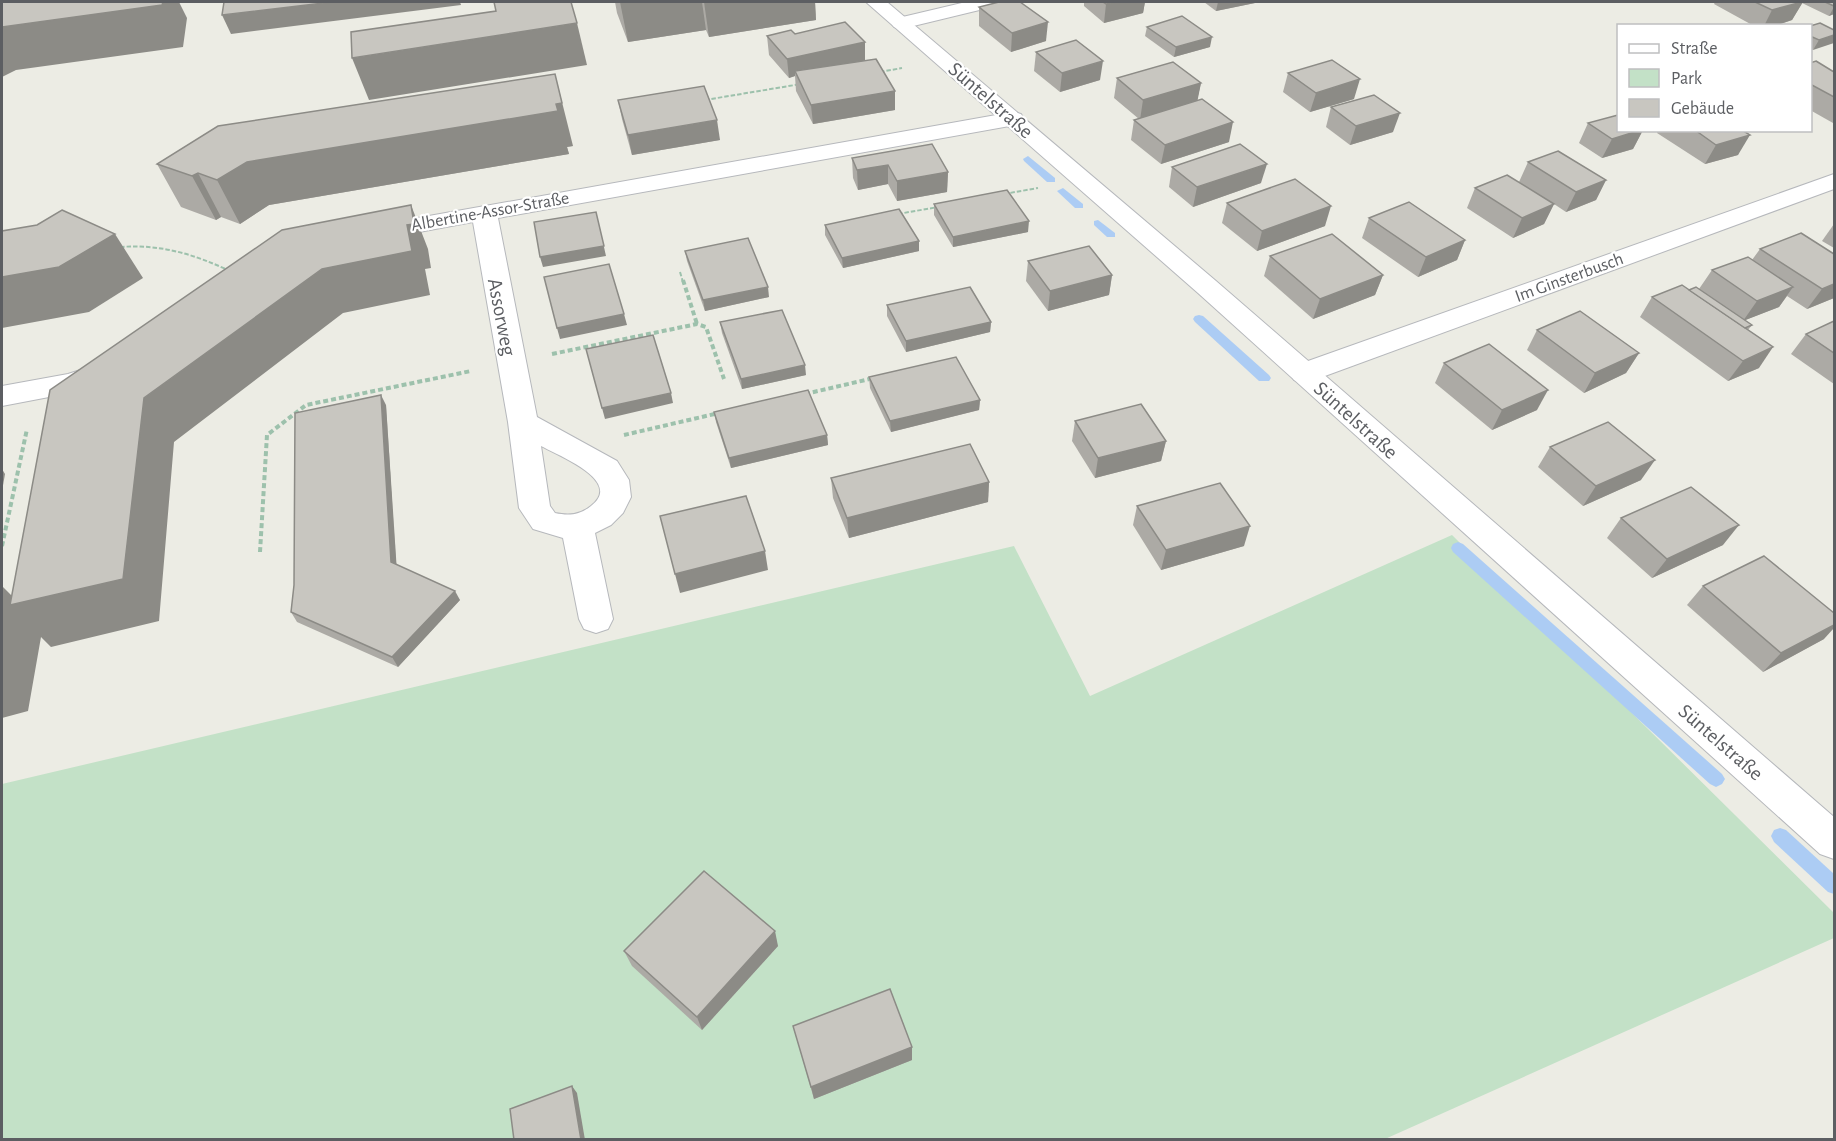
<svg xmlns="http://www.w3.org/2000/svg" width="1836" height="1141" font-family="'Alegreya Sans',sans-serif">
	<rect width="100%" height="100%" fill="#ecece4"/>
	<!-- green -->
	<polygon fill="#c3e1c7" points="1452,535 1834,913 1834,938 1385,1139 2,1139 2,784 1014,546 1090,696"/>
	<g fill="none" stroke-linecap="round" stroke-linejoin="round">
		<!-- stream -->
		<g fill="#acccf4" fill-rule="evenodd">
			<polygon points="1028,156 1055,178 1055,182 1047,182 1024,161 1023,159"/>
			<polygon points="1063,188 1083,204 1083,208 1075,208 1059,193 1057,191"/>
			<polygon points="1098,220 1115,233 1115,237 1107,237 1094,225 1094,221"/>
			<polygon points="1199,315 1203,316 1269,375 1271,378 1269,381 1259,381 1195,322 1193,319 1195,316"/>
			<polygon points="1458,542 1463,544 1722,774 1725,779 1722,784 1716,787 1710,784 1453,552 1451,548 1453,544"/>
			<polygon points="1780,828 1786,830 1834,874 1834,894 1828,892 1774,842 1771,836 1774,830"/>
		</g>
		<defs>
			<g id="minor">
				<polygon points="966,2 999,2 996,6 901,29 894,27 891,23 894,19"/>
				<path d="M1013,112L1021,114L1024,119L1021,124L498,218L537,417L617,461L629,480L631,497L623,513L611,525L595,533L613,619L608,629L596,633L584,629L579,619L563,538L533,529L519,508L508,422L473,222L376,240L367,237L363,232L367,227ZM541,446C559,456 624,481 591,506C580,515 569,516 555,513L550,506Z"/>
				<polygon points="1834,174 1834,189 1314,380 1304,383 1294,380 1290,373 1294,366"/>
				<polygon points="99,364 109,367 113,374 109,381 70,393 2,406 2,386 68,374"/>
			</g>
			<polygon id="tertiary" points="866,2 887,2 1216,281 1834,817 1834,859 1820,854 1198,293"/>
		</defs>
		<!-- minor casing -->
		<use href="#minor" stroke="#b6b8bc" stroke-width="2"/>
		<!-- tertiary casing -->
		<use href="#tertiary" stroke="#b6b8bc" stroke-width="2"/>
		<!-- path-far1 -->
		<g stroke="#9dc1ac" stroke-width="2" stroke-dasharray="4.5 2" stroke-linecap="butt">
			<polyline points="880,72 902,68"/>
			<polyline points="705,100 801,84"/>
			<polyline points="1004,194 1038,188"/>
			<polyline points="898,214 938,207"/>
			<path d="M120,247C161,244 193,254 230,271"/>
			<polyline points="680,272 683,282"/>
		</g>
		<!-- path -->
		<g stroke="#9dc1ac" stroke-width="4" stroke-dasharray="5 3" stroke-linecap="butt">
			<polyline points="683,280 697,324"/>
			<polyline points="552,354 697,324 706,327 724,379"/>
			<polyline points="805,394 874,378"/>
			<polyline points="624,435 719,413"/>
			<polyline points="2,546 27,429"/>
			<polyline points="260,552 267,435 306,405 471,371"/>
		</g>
		<!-- minor -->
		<use href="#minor" fill="#fff" fill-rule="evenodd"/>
		<!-- tertiary -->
		<use href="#tertiary" fill="#fff" fill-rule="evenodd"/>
	</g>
	<!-- wall -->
	<g fill="#acaaa5">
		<polygon points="615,2 815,2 816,20 709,37 706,30 628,42 617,13"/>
		<polygon points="1084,2 1145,2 1143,13 1104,23 1084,6"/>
		<polygon points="1204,2 1255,2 1255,3 1216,11"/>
		<polygon points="1715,2 1834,2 1834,14 1829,16 1802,3 1792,20 1774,26 1754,26 1714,4"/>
		<polygon points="979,7 1046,41 1011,52 979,26"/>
		<polygon points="1810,26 1834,30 1813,50 1810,49"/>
		<polygon points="1147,27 1210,47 1174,57 1145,36"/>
		<polygon points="795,34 865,42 865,60 895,91 895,110 813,124 796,91 795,76 789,78 769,55 767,36"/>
		<polygon points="1036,52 1100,80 1060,92 1034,71"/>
		<polygon points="1810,63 1834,72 1834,123 1833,123 1810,110"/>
		<polygon points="1288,73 1354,99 1310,112 1283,92"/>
		<polygon points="1117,78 1201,83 1197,100 1229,142 1161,164 1131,140 1134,120 1139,119 1114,98"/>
		<polygon points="618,100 720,140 632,155 622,119"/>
		<polygon points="1331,107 1393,132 1350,145 1326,127"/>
		<polygon points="1588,123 1618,130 1643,130 1633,149 1602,158 1579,143"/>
		<polygon points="1658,130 1742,130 1738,155 1705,164 1657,133"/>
		<polygon points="573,146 567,147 569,154 269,205 240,224 221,217 216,220 181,207 157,164"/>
		<polygon points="852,158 948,172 947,192 897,201 888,184 858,190 853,178"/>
		<polygon points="1528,162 1606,180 1596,200 1566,212 1554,204 1544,224 1513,238 1467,208 1475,188 1539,195 1519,182"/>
		<polygon points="1172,167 1261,183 1193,207 1169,187"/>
		<polygon points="1227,203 1325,226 1257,251 1222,223"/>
		<polygon points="934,204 1028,232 953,247 934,215"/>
		<polygon points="1369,218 1465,240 1457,260 1418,277 1362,238"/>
		<polygon points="1834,224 1834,248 1822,241"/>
		<polygon points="825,225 919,251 843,268 825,235"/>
		<polygon points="1801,233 1834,298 1807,309 1787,296 1779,307 1745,320 1752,325 1748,330 1759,368 1728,381 1640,317 1652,297 1689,290 1699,289 1712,270 1752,260 1760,249"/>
		<polygon points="685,251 769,297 705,311 687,261"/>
		<polygon points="1270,256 1383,275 1375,295 1313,319 1264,276"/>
		<polygon points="1028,261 1112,275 1109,295 1048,311 1026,281"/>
		<polygon points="887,305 991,322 990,332 906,352 887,316"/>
		<polygon points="1834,321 1834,384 1791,354 1806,334"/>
		<polygon points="720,322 806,375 742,389 722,333"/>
		<polygon points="1537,330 1639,353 1626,373 1584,393 1527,350"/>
		<polygon points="1444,363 1537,410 1492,430 1435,383"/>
		<polygon points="869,377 980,400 979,410 891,432 870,388"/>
		<polygon points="386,405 396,564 460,600 398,667 297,622 291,612 294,585"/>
		<polygon points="714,412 827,435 828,445 731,468 716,422"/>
		<polygon points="1075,421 1166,441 1161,461 1095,478 1072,441"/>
		<polygon points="1550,447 1641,480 1583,506 1538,467"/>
		<polygon points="831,478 989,482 988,502 849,538 833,498"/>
		<polygon points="1137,506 1244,546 1161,570 1133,525"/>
		<polygon points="1621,518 1723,545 1652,578 1607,538"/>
		<polygon points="1703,586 1824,639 1763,672 1687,605"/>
		<polygon points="778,946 702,1030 632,966 624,951"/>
		<polygon points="793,1026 912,1060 814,1099"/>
	</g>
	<!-- shaded-wall -->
	<g fill="#8c8b86">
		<polygon points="163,2 179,2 187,18 183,47 16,70 2,77 2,27"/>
		<polygon points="332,2 460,2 461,5 231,34 222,15"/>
		<polygon points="620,2 702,2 706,30 628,42"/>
		<polygon points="704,2 815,2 816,20 709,37"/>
		<polygon points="1116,2 1145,2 1143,13 1104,23 1106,4"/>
		<polygon points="1218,2 1255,2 1255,3 1216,11"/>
		<polygon points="1803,2 1792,20 1774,26 1764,26 1772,10"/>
		<polygon points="1834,7 1834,14 1829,16"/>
		<polygon points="1048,22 1046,41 1011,52 1012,33"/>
		<polygon points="577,23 587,65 369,100 352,58"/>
		<polygon points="1834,35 1834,43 1813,50 1819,40"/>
		<polygon points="1212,37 1210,47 1174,57 1176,47"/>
		<polygon points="865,42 865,61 795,71 795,76 789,78 787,59"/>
		<polygon points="1103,61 1100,80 1060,92 1062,73"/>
		<polygon points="555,74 573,146 567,147 569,154 269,205 240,224 217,180 247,162 556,104"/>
		<polygon points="1360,79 1354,99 1310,112 1316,93"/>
		<polygon points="1201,83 1197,103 1140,120 1143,100"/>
		<polygon points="895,91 895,110 813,124 811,105"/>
		<polygon points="1400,113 1393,132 1350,145 1356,126"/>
		<polygon points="717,120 720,140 632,155 628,135"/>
		<polygon points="1233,122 1229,142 1161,164 1165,145"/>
		<polygon points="1641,130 1643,130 1633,149 1602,158 1612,139"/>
		<polygon points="1750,135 1738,155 1705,164 1716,145"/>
		<polygon points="1267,164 1261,183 1193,207 1197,187"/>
		<polygon points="888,165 888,184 858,190 857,170"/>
		<polygon points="948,172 947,192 897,201 897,181"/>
		<polygon points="198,173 221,217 216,220 192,176"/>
		<polygon points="1606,180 1596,200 1566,212 1576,192"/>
		<polygon points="1554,204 1544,224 1513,238 1522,218"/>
		<polygon points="411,205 428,249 431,268 425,269 430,295 343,313 174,442 159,621 51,647 41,637 28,711 2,718 2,586 19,603 144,398 322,269 407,225"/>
		<polygon points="1331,206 1325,226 1257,251 1262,231"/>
		<polygon points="596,212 606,256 543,267 540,257"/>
		<polygon points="1029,221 1028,232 953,247 953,237"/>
		<polygon points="115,234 143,278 89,312 2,328 2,277"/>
		<polygon points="1465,240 1457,260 1418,277 1426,257"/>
		<polygon points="919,241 919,251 843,268 842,258"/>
		<polygon points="1112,275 1109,295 1048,311 1050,291"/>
		<polygon points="1383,275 1375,295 1313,319 1320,299"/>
		<polygon points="1834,284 1834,298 1807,309 1822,289"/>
		<polygon points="768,287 769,297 705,311 703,300"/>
		<polygon points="1793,287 1779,307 1743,321 1757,301"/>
		<polygon points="624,314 627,325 560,339 557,328"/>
		<polygon points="991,322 990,332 906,352 906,341"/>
		<polygon points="1773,347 1759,368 1728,381 1743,361"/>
		<polygon points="1639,353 1626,373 1584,393 1595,373"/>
		<polygon points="805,365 806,375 742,389 741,379"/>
		<polygon points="1548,390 1537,410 1492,430 1502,410"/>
		<polygon points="671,393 673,403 605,419 602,408"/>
		<polygon points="381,395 386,405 397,572 391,562"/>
		<polygon points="980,400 979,410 891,432 890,421"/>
		<polygon points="827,435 828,445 731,468 729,458"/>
		<polygon points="1166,441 1161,461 1095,478 1098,458"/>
		<polygon points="1655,460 1641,480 1583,506 1596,486"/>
		<polygon points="2,469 5,474 2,491"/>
		<polygon points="989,482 988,502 849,538 847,518"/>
		<polygon points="1739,525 1723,545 1652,578 1667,559"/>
		<polygon points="1250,526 1244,546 1161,570 1166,550"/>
		<polygon points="765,551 768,570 680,593 675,574"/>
		<polygon points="455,591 460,600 398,667 392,657"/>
		<polygon points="1834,625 1834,628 1824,639 1763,672 1781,653"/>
		<polygon points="775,931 778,946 702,1030 697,1017"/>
		<polygon points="912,1047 912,1060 814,1099 811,1087"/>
		<polygon points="572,1086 577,1093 585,1140 581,1140"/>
	</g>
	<!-- building -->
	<g fill="#c8c6c0" stroke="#8c8b86" stroke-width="1.5">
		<polygon points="2,2 163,2 162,5 2,27"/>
		<polygon points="224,2 332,2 222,15"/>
		<polygon points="494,2 571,2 577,23 352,58 351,32 496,11"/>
		<polygon points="999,2 1020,2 1048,22 1012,33 979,7"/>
		<polygon points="1103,2 1116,2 1106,4"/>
		<polygon points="1755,2 1802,2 1772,10"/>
		<polygon points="1825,2 1834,2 1834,6"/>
		<polygon points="1182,16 1212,37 1176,47 1147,27"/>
		<polygon points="845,22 865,42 787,59 767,36 791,30 795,34"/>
		<polygon points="1820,23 1834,30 1834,35 1819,40 1810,36 1810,26"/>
		<polygon points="1076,40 1103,61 1062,73 1036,52"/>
		<polygon points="876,59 895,91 811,105 795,71"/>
		<polygon points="1332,60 1360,79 1316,93 1288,73"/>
		<polygon points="1816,61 1834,72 1834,97 1810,84 1810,63"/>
		<polygon points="1173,62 1201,83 1143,100 1117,78"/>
		<polygon points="555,74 562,103 556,104 558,111 247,162 217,180 198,173 192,176 157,164 218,126"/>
		<polygon points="704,86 717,120 628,135 618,100"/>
		<polygon points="1374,95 1400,113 1356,126 1331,107"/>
		<polygon points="1202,99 1233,122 1165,145 1134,120"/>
		<polygon points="1618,115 1618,130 1641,130 1612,139 1588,123"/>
		<polygon points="1695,130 1742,130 1750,135 1716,145"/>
		<polygon points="932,144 948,172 897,181 888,165 857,170 852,158"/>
		<polygon points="1240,144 1267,164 1197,187 1172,167"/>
		<polygon points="1558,151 1606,180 1576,192 1528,162"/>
		<polygon points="1507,175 1554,204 1522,218 1475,188"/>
		<polygon points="1295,179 1331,206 1262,231 1227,203"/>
		<polygon points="1007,190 1029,221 953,237 934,204"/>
		<polygon points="1409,202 1465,240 1426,257 1369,218"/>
		<polygon points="411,205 414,224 407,225 412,251 322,269 144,398 123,579 10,605 50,390 282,230"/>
		<polygon points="899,209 919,241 842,258 825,225"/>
		<polygon points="62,210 115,234 59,267 2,277 2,231 37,225"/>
		<polygon points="596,212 604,246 540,257 534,222"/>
		<polygon points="1801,233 1834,254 1834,284 1822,289 1760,249"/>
		<polygon points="1332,234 1383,275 1320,299 1270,256"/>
		<polygon points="748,238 768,287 703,300 685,251"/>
		<polygon points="1089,246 1112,275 1050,291 1028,261"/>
		<polygon points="1748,257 1793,287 1757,301 1712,270"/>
		<polygon points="609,264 624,314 557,328 544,277"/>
		<polygon points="1682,285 1773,347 1743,361 1652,297"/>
		<polygon points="970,287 991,322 906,341 887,305"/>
		<polygon points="1696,287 1752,325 1745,328 1689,290"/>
		<polygon points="782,310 805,365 741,379 720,322"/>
		<polygon points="1580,311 1639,353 1595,373 1537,330"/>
		<polygon points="1834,321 1834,353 1806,334"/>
		<polygon points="653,335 671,393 602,408 586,349"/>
		<polygon points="1489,344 1548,390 1502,410 1444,363"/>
		<polygon points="956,357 980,400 890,421 869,377"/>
		<polygon points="808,390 827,435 729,458 714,412"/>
		<polygon points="381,395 391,562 455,591 392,657 291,612 294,585 295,413"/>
		<polygon points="1141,404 1166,441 1098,458 1075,421"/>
		<polygon points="1608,422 1655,460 1596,486 1550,447"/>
		<polygon points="970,444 989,482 847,518 831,478"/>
		<polygon points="1220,483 1250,526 1166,550 1137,506"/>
		<polygon points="1691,487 1739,525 1667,559 1621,518"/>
		<polygon points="746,496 765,551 675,574 660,516"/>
		<polygon points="1764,556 1834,613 1834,625 1781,653 1703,586"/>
		<polygon points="704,871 775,931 697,1017 624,951"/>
		<polygon points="890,989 912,1047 811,1087 793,1026"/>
		<polygon points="572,1086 581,1140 514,1140 510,1109"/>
	</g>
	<g text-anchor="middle" stroke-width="4.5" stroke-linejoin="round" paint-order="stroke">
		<!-- far-street labels -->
		<g font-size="18" fill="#5c5e62" stroke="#fff">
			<text transform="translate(490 211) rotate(-10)" y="6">Albertine-Assor-Straße</text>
			<text transform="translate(1569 277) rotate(-20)" y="6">Im Ginsterbusch</text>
		</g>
		<!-- street labels -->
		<g font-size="21" fill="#5c5e62" stroke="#fff">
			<text transform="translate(991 100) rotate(41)" y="7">Süntelstraße</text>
			<text transform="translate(502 317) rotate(79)" y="7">Assorweg</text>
			<text transform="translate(1356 420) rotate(42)" y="7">Süntelstraße</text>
			<text transform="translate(1721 742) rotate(41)" y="7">Süntelstraße</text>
		</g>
	</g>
	<!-- border -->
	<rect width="1836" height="1141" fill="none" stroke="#5c5e62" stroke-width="6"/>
	<!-- legend -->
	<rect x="1617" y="24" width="195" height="108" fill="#ffffff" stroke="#bebfc0" stroke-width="1.5"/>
	<rect x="1629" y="44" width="30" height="9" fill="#ffffff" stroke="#bebfc0" stroke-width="1.5"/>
	<text x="1671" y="54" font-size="18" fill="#5c5e62">Straße</text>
	<rect x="1629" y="69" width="30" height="18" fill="#c3e1c7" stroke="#bebfc0" stroke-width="1.5"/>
	<text x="1671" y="84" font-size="18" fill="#5c5e62">Park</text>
	<rect x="1629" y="99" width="30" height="18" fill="#c8c6c0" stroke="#bebfc0" stroke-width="1.5"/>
	<text x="1671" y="114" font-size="18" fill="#5c5e62">Gebäude</text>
</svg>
